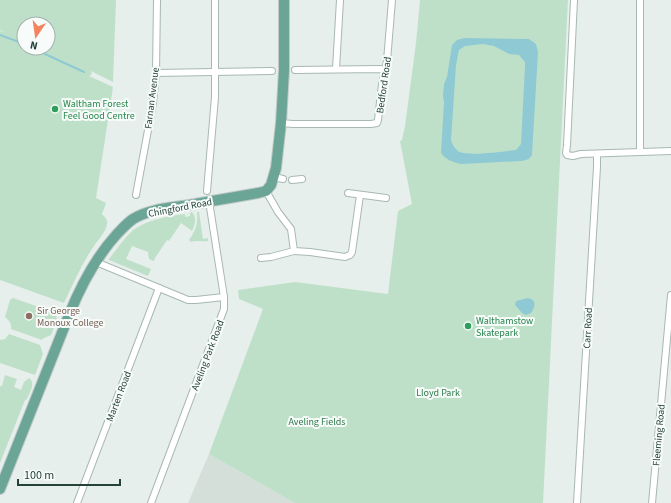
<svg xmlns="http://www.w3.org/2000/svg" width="671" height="503" font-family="'Source Sans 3',sans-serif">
	<rect width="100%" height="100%" fill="#e6efeb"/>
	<!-- built -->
	<polygon fill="#d4dfda" points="209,454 295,503 188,503"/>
	<!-- green -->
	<g fill="#bfe0c8" fill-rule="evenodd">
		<path d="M0,0H116L113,82L91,71L92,74L89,76L113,87L96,198L106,203L102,214C105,217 108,220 107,224C106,231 100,238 96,243C83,261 74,282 64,303L0,280V31L5,32L0,30ZM24,24H48V48H24Z"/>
		<polygon points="420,0 568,0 543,503 295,503 209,454 263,309 239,299 238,290 295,282 388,294 398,211 412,204 400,141 402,140 405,126 416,43"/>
		<path d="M192,212C197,218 195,225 192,231L181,223L169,241L167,240L155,258L154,261L149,259L148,252L132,246L126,259L151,269L148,276L109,260V259C117,249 126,235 136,228C151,219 168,216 185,214V217L190,216V213Z"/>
		<path d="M197,212H199L203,239L208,238V241C202,242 196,240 191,242L189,240C196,230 198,224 197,212Z"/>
		<path d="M13,298L16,299L53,312L56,315L57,320L51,335L42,339V340L11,329C12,324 9,320 5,317L10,300Z"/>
		<polygon points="9,334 40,345 43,354 35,375 0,363 0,340 5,339"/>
		<path d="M5,375L17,379L14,387L21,390L24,382L29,378C36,383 30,392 27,399L25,400L0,463V386H2Z"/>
	</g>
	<!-- water -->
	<g fill="#8ec9d4" fill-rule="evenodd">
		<path d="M464,38L529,39L536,44L538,52L532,155L529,159L522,161L461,164C453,162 446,160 441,153L444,102L443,96L444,84L447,77L452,45L457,40ZM483,44L494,46L509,54L519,55L525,62V66L521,144L516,150C505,151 466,157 458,151C455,149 452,144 451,140L456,65L459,50L465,46Z"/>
		<path d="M528,298C537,300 535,307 531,313L526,315L522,313L515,305L516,301Z"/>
	</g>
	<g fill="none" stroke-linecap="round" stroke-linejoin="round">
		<!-- stream -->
		<g stroke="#8ec9d4" stroke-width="2">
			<polyline points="0,35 24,44"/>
			<polyline points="32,48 84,72"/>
		</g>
		<defs>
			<g id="street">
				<polyline points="574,0 567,145 566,153 567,155 573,156 581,154 671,151"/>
				<polyline points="640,0 640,152"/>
				<polyline points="336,69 340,0"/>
				<polyline points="295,70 380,69 385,70"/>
				<polyline points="156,73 272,71"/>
				<polyline points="281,123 293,124 371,124 377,123 378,120 382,84 387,61 392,0"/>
				<polyline points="274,177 283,179"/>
				<polyline points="292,180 302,179"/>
				<polyline points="207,191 215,97 215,0"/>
				<polyline points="266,191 278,212 291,229 294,251 310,252 345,257 350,255 352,252 360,195"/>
				<polyline points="348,193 386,198"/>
				<polyline points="136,195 153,103 156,73 157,0"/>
				<polyline points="261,258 271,257 294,251"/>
				<polyline points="96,262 188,300 196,300 224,297"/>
				<polyline points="77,503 159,288"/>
				<polyline points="151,503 224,309 224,297 209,201"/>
				<polyline points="577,503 597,167 597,154"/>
				<polyline points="652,503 671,295"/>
			</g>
			<path id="primary" d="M0,489L69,315C81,285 96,257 117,234C122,229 127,223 133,219C149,209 170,208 189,205C212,201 235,197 258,193L266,191L271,185L276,168L281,123L284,70V0"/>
		</defs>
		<!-- street casing -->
		<use href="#street" stroke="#a8b8b2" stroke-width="8"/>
		<!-- primary casing -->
		<use href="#primary" stroke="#c2cac8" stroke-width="12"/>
		<!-- street -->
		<use href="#street" stroke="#fff" stroke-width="6"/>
		<!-- primary -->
		<use href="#primary" stroke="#6aa596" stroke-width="10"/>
	</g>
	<!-- markers -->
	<g fill="#2e9e5b" stroke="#f7fbf9" stroke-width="1.5">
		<circle cx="55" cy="109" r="4"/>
		<circle cx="468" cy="326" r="4"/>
	</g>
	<circle fill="#8d6e63" stroke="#f7fbf9" stroke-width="1.5" cx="29" cy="316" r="4"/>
	<g text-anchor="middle" stroke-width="4" stroke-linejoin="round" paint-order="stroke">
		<!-- street labels -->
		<g font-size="10" fill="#24423a" stroke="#f7fbf9">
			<text transform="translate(383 85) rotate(-82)" y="4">Bedford Road</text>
			<text transform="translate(151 98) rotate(-83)" y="4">Farnan Avenue</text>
			<text transform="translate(180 207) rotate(-11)" y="4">Chingford Road</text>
			<text transform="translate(587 328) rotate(-87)" y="4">Carr Road</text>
			<text transform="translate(207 355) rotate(-69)" y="4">Aveling Park Road</text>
			<text transform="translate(118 396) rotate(-69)" y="4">Marten Road</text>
			<text transform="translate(658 435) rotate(-85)" y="4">Fleeming Road</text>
		</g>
		<!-- leisure labels -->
		<g font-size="10" fill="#27864d" stroke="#f7fbf9" text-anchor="start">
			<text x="63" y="107">Waltham Forest<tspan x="63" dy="12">Feel Good Centre</tspan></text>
			<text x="476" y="324">Walthamstow<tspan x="476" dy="12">Skatepark</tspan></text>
		</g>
		<!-- education labels -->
		<g font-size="10" fill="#785e54" stroke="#f7fbf9" text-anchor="start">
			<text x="37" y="314">Sir George<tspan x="37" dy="12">Monoux College</tspan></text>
		</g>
		<!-- park labels -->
		<g font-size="10" fill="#2d7a4b" stroke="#f7fbf9">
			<text x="438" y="396">Lloyd Park</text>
			<text x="317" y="425">Aveling Fields</text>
		</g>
	</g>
	<!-- north arrow -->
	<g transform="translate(36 36) rotate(193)"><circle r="19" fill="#f7fbf9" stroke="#a3b1ad"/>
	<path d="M0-3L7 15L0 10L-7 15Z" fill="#f4845f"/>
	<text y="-6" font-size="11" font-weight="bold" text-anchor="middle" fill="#24423a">N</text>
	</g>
	<!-- scale -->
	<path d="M18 479v6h102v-6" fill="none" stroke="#24423a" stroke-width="2"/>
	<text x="24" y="479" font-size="12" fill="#24423a" stroke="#f7fbf9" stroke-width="3" paint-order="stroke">100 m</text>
</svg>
